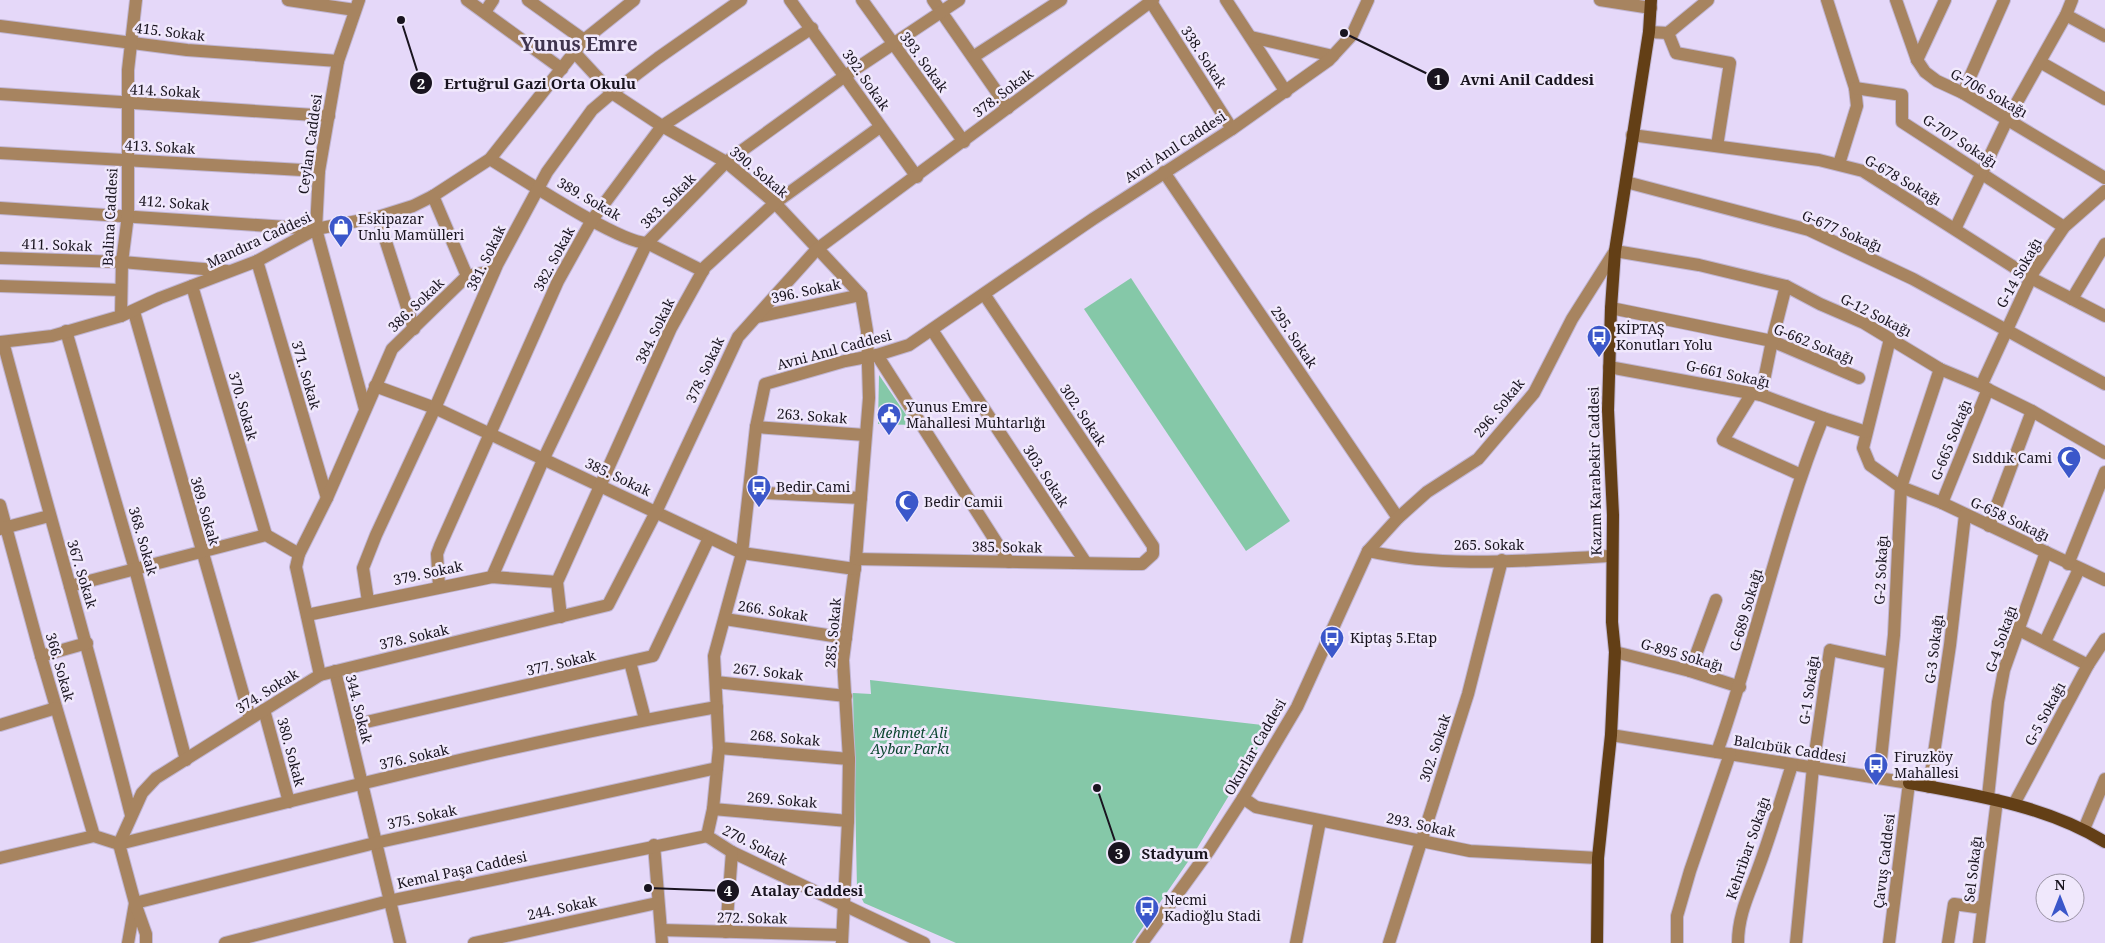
<svg xmlns="http://www.w3.org/2000/svg" width="2105" height="943" font-family="'Noto Serif',serif">
	<rect width="100%" height="100%" fill="#e5d8f9"/>
	<!-- green -->
	<g fill="#85c8a8">
		<polygon points="1131,278 1290,521 1246,551 1084,309"/>
		<polygon points="879,375 913,425 878,424"/>
		<polygon points="870,680 1271,726 1196,850 1132,943 956,943 864,903 857,889 853,693 871,694"/>
	</g>
	<g fill="none" stroke-linecap="round" stroke-linejoin="round">
		<defs>
			<g id="minor">
				<polyline points="288,0 355,10"/>
				<polyline points="359,0 338,61 319,171 316,229 365,409"/>
				<polyline points="467,0 562,69"/>
				<polyline points="528,0 584,40"/>
				<polyline points="790,0 917,177"/>
				<polyline points="862,0 964,142"/>
				<polyline points="933,0 1008,108"/>
				<polyline points="1226,0 1286,92"/>
				<polyline points="1600,0 1651,8"/>
				<polyline points="1827,0 1855,88 1857,106 1839,164"/>
				<polyline points="1896,0 1917,60 1925,72 1937,81 1963,93 2105,178"/>
				<polyline points="1151,2 1232,129"/>
				<polyline points="485,12 493,0"/>
				<polyline points="2066,15 2105,36"/>
				<polyline points="0,26 187,50 338,61"/>
				<polyline points="1649,32 1668,33 1708,0"/>
				<polyline points="1668,33 1676,53 1730,63 1717,146"/>
				<polyline points="1251,37 1333,56"/>
				<polyline points="575,53 612,93 662,126 726,162 775,203 861,295 867,331 869,398 856,559 843,660 849,759 848,821 842,943"/>
				<polyline points="973,57 1061,0"/>
				<polyline points="1917,60 1945,0"/>
				<polyline points="2040,62 2105,99"/>
				<polyline points="1855,88 1902,95 1902,122 2064,227"/>
				<polyline points="1963,93 2004,0"/>
				<polyline points="0,94 329,116"/>
				<polyline points="1632,135 1819,160 1863,171 2031,278 2105,316"/>
				<polyline points="0,153 319,171"/>
				<path d="M490,159C520,177 619,243 647,243L703,271"/>
				<polyline points="1164,172 1398,518"/>
				<polyline points="1626,182 1809,230 1913,279 2105,384"/>
				<polyline points="433,196 467,276"/>
				<polyline points="0,208 316,229"/>
				<polyline points="378,217 414,329"/>
				<polyline points="1956,227 2007,120 2066,15 2072,0"/>
				<polyline points="0,258 122,262 227,271"/>
				<polyline points="257,261 327,498"/>
				<polyline points="0,286 121,290"/>
				<polyline points="192,286 266,535"/>
				<polyline points="2072,299 2105,244"/>
				<polyline points="1611,308 1772,341 1859,378"/>
				<polyline points="134,312 250,718"/>
				<polyline points="121,316 122,262 128,215 128,70 136,0"/>
				<polyline points="757,317 861,295"/>
				<polyline points="932,330 1086,563"/>
				<polyline points="66,331 135,569 186,760"/>
				<polyline points="1890,339 1863,448 1870,465 1901,487 1942,503 2105,580"/>
				<polyline points="0,342 52,336 121,316 160,298 257,261 316,229 378,217 413,206 433,196 490,159 584,40 634,0"/>
				<path d="M3,342C45,500 91,656 131,815"/>
				<polyline points="877,355 1009,562"/>
				<polyline points="1609,367 1761,395 1823,418 1866,432"/>
				<polyline points="375,386 435,408 742,553 855,569"/>
				<polyline points="1981,386 2034,271 2064,227 2105,191"/>
				<polyline points="1752,393 1723,440 1801,475"/>
				<polyline points="1761,395 1772,341 1786,286"/>
				<polyline points="756,427 865,435"/>
				<polyline points="749,492 861,498"/>
				<polyline points="1942,503 1988,389"/>
				<polyline points="0,505 41,656 94,836"/>
				<polyline points="1989,526 2032,411"/>
				<polyline points="0,529 49,516"/>
				<path d="M1368,551C1447,569 1531,560 1611,556"/>
				<polyline points="856,559 1133,564 1142,564 1153,554 1153,546 984,294"/>
				<polyline points="2068,564 2105,472"/>
				<polyline points="492,577 544,458 647,243 726,162 845,76 959,0"/>
				<polyline points="70,586 266,535 299,554"/>
				<polyline points="439,586 437,554 440,546 558,281 592,220 662,126 812,28"/>
				<polyline points="368,601 363,568 376,535 435,408 497,265 547,172 592,110 612,93 658,58 741,0"/>
				<polyline points="307,615 492,577 557,582"/>
				<polyline points="561,617 557,582 671,328 705,267 775,203 880,127"/>
				<polyline points="725,619 846,638"/>
				<polyline points="2019,630 2088,665"/>
				<polyline points="2045,642 2079,569"/>
				<polyline points="1615,652 1690,671 1740,687"/>
				<polyline points="41,656 87,643"/>
				<polyline points="630,662 645,719"/>
				<polyline points="335,671 400,943"/>
				<polyline points="1690,671 1716,600"/>
				<polyline points="320,675 296,567 299,554 327,498 392,349 467,276 494,271"/>
				<polyline points="716,682 846,696"/>
				<polyline points="264,710 289,802"/>
				<polyline points="0,725 56,708"/>
				<polyline points="349,726 653,656 709,538"/>
				<polyline points="1611,735 1909,783 1889,943"/>
				<polyline points="719,748 849,759"/>
				<path d="M1717,752C1756,642 1779,527 1823,418"/>
				<polyline points="1879,778 1894,635 1901,487 1940,369"/>
				<polyline points="1929,787 1950,645 1965,515"/>
				<polyline points="1988,797 1998,702 2004,670 2046,552"/>
				<polyline points="1243,798 1256,807 1470,851 1598,858"/>
				<polyline points="2014,804 2088,665 2105,639"/>
				<polyline points="713,809 848,821"/>
				<polyline points="2084,829 2105,779"/>
				<polyline points="707,836 713,809 719,748 714,656 742,553 756,427 765,384 845,361 877,355 909,345 1093,219 1232,129 1329,60 1352,35 1368,0"/>
				<polyline points="707,836 732,852 924,943"/>
				<polyline points="654,845 662,943"/>
				<path d="M0,858L94,836L119,844C317,795 516,742 717,707"/>
				<polyline points="135,903 375,843 717,768"/>
				<polyline points="661,930 841,935"/>
				<polyline points="726,932 732,852"/>
				<polyline points="128,943 135,903"/>
				<polyline points="146,943 146,934 135,903 119,844 142,793 156,778 320,675 608,605 656,512 738,337 817,249 1153,0"/>
				<polyline points="225,943 389,901 707,836"/>
				<polyline points="474,943 657,903"/>
				<polyline points="1142,943 1208,852 1243,798 1297,707 1368,551 1398,518 1427,492 1478,459 1534,393 1572,319 1615,251 1699,265 1786,286 1820,304 1864,323 1940,369 1981,386 2032,411 2105,453"/>
				<polyline points="1296,943 1320,821"/>
				<polyline points="1389,943 1468,694 1502,560"/>
				<polyline points="1677,943 1677,916 1690,871 1730,754"/>
				<path d="M1738,943C1738,915 1749,894 1758,869C1771,834 1781,799 1792,765"/>
				<polyline points="1796,943 1813,767 1830,650 1890,663"/>
				<polyline points="1948,943 1954,904 1983,908"/>
				<polyline points="1979,943 1997,800"/>
			</g>
			<g id="major">
				<path d="M1909,783C1975,795 2047,806 2105,842"/>
				<polyline points="1597,943 1598,858 1611,735 1615,652 1612,622 1613,515 1608,410 1611,308 1615,251 1649,32 1651,0"/>
			</g>
		</defs>
		<!-- minor casing -->
		<use href="#minor" stroke="#c0b5d2" stroke-width="14"/>
		<!-- major casing -->
		<use href="#major" stroke="#c0b5d2" stroke-width="14"/>
		<!-- minor -->
		<use href="#minor" stroke="#a78460" stroke-width="12"/>
		<!-- major -->
		<use href="#major" stroke="#633f16" stroke-width="12"/>
	</g>
	<!-- icons -->
	<defs>
		<symbol id="shop-pin" viewBox="-11 -11 22 30"><path d="M0 17L-7.5 6A9.5 9.5 0 1 1 7.5 6Z" fill="#3b57ca" stroke="#f0e8fc"/><path d="M-5-2.5h2.3a2.7 3.5 0 0 1 5.4 0H5L5.5 6h-11ZM-1.5-2.5h3a1.5 2.3 0 0 0-3 0Z" fill="#fff"/></symbol>
		<symbol id="bus-pin" viewBox="-11 -11 22 30"><path d="M0 17L-7.5 6A9.5 9.5 0 1 1 7.5 6Z" fill="#3b57ca" stroke="#f0e8fc"/><path d="M-5-6H5V4H4V6H2V4H-2V6H-4V4H-5ZM-3.5-4V0h7V-4ZM-3.5 1.2v1.5H-2V1.2ZM2 1.2v1.5H3.5V1.2Z" fill="#fff"/></symbol>
		<symbol id="civic-pin" viewBox="-11 -11 22 30"><path d="M0 17L-7.5 6A9.5 9.5 0 1 1 7.5 6Z" fill="#3b57ca" stroke="#f0e8fc"/><path d="M-.6-6.5H3V-4.5H.6V-3L4-1V1h2V6H-6V1h2V-1L-.6-3ZM-1.2 2.5V6h2.4V2.5Z" fill="#fff"/></symbol>
		<symbol id="mosque-pin" viewBox="-11 -11 22 30"><path d="M0 17L-7.5 6A9.5 9.5 0 1 1 7.5 6Z" fill="#3b57ca" stroke="#f0e8fc"/><path d="M3.5-4.9A6 6 0 1 0 3.5 4.9A5 5 0 1 1 3.5-4.9Z" fill="#fff"/></symbol>
	</defs>
	<g fill-rule="evenodd">
		<use href="#shop-pin" x="327" y="213" width="28" height="38"/>
		<use href="#bus-pin" x="1585" y="323" width="28" height="38"/>
		<use href="#civic-pin" x="875" y="401" width="28" height="38"/>
		<use href="#mosque-pin" x="2055" y="444" width="28" height="38"/>
		<use href="#bus-pin" x="745" y="473" width="28" height="38"/>
		<use href="#mosque-pin" x="893" y="488" width="28" height="38"/>
		<use href="#bus-pin" x="1318" y="624" width="28" height="38"/>
		<use href="#bus-pin" x="1862" y="751" width="28" height="38"/>
		<use href="#bus-pin" x="1133" y="894" width="28" height="38"/>
	</g>
	<g text-anchor="middle" stroke-width="5" stroke-linejoin="round" paint-order="stroke">
		<!-- street labels -->
		<g font-size="14" fill="#19141f" stroke="#f0e8fc">
			<text transform="translate(170 32) rotate(7)" y="5">415. Sokak</text>
			<text transform="translate(1204 57) rotate(57)" y="5">338. Sokak</text>
			<text transform="translate(924 62) rotate(54)" y="5">393. Sokak</text>
			<text transform="translate(866 80) rotate(55)" y="5">392. Sokak</text>
			<text transform="translate(165 91) rotate(3)" y="5">414. Sokak</text>
			<text transform="translate(1003 93) rotate(-37)" y="5">378. Sokak</text>
			<text transform="translate(1989 93) rotate(29)" y="5">G-706 Sokağı</text>
			<text transform="translate(1960 141) rotate(33)" y="5">G-707 Sokağı</text>
			<text transform="translate(310 144) rotate(-82)" y="5">Ceylan Caddesi</text>
			<text transform="translate(160 147) rotate(3)" y="5">413. Sokak</text>
			<text transform="translate(1175 147) rotate(-33)" y="5">Avni Anıl Caddesi</text>
			<text transform="translate(759 172) rotate(40)" y="5">390. Sokak</text>
			<text transform="translate(1903 180) rotate(30)" y="5">G-678 Sokağı</text>
			<text transform="translate(589 199) rotate(30)" y="5">389. Sokak</text>
			<text transform="translate(668 201) rotate(-45)" y="5">383. Sokak</text>
			<text transform="translate(174 203) rotate(4)" y="5">412. Sokak</text>
			<text transform="translate(110 217) rotate(-87)" y="5">Balina Caddesi</text>
			<text transform="translate(1842 231) rotate(23)" y="5">G-677 Sokağı</text>
			<text transform="translate(259 240) rotate(-25)" y="5">Mandıra Caddesi</text>
			<text transform="translate(57 245) rotate(2)" y="5">411. Sokak</text>
			<text transform="translate(486 258) rotate(-64)" y="5">381. Sokak</text>
			<text transform="translate(554 259) rotate(-62)" y="5">382. Sokak</text>
			<text transform="translate(2019 273) rotate(-61)" y="5">G-14 Sokağı</text>
			<text transform="translate(806 291) rotate(-12)" y="5">396. Sokak</text>
			<text transform="translate(416 305) rotate(-44)" y="5">386. Sokak</text>
			<text transform="translate(1876 315) rotate(27)" y="5">G-12 Sokağı</text>
			<text transform="translate(655 331) rotate(-64)" y="5">384. Sokak</text>
			<text transform="translate(1294 337) rotate(56)" y="5">295. Sokak</text>
			<text transform="translate(1814 344) rotate(22)" y="5">G-662 Sokağı</text>
			<text transform="translate(834 350) rotate(-15)" y="5">Avni Anıl Caddesi</text>
			<text transform="translate(705 370) rotate(-65)" y="5">378. Sokak</text>
			<text transform="translate(1728 374) rotate(12)" y="5">G-661 Sokağı</text>
			<text transform="translate(306 375) rotate(74)" y="5">371. Sokak</text>
			<text transform="translate(243 406) rotate(74)" y="5">370. Sokak</text>
			<text transform="translate(1499 408) rotate(-51)" y="5">296. Sokak</text>
			<text transform="translate(1083 415) rotate(56)" y="5">302. Sokak</text>
			<text transform="translate(812 416) rotate(4)" y="5">263. Sokak</text>
			<text transform="translate(1951 440) rotate(-68)" y="5">G-665 Sokağı</text>
			<text transform="translate(1595 471) rotate(-91)" y="5">Kazım Karabekir Caddesi</text>
			<text transform="translate(1046 476) rotate(57)" y="5">303. Sokak</text>
			<text transform="translate(618 477) rotate(25)" y="5">385. Sokak</text>
			<text transform="translate(205 511) rotate(74)" y="5">369. Sokak</text>
			<text transform="translate(2010 519) rotate(25)" y="5">G-658 Sokağı</text>
			<text transform="translate(143 541) rotate(74)" y="5">368. Sokak</text>
			<text x="1489" y="550">265. Sokak</text>
			<text transform="translate(1007 547) rotate(1)" y="5">385. Sokak</text>
			<text transform="translate(1881 570) rotate(-87)" y="5">G-2 Sokağı</text>
			<text transform="translate(428 573) rotate(-12)" y="5">379. Sokak</text>
			<text transform="translate(82 574) rotate(73)" y="5">367. Sokak</text>
			<text transform="translate(1746 610) rotate(-74)" y="5">G-689 Sokağı</text>
			<text transform="translate(773 611) rotate(9)" y="5">266. Sokak</text>
			<text transform="translate(833 633) rotate(-85)" y="5">285. Sokak</text>
			<text transform="translate(414 637) rotate(-13)" y="5">378. Sokak</text>
			<text transform="translate(2001 639) rotate(-71)" y="5">G-4 Sokağı</text>
			<text transform="translate(1934 649) rotate(-83)" y="5">G-3 Sokağı</text>
			<text transform="translate(1682 655) rotate(16)" y="5">G-895 Sokağı</text>
			<text transform="translate(561 663) rotate(-13)" y="5">377. Sokak</text>
			<text transform="translate(60 667) rotate(74)" y="5">366. Sokak</text>
			<text transform="translate(768 672) rotate(6)" y="5">267. Sokak</text>
			<text transform="translate(1809 690) rotate(-82)" y="5">G-1 Sokağı</text>
			<text transform="translate(267 691) rotate(-32)" y="5">374. Sokak</text>
			<text transform="translate(359 709) rotate(76)" y="5">344. Sokak</text>
			<text transform="translate(2045 714) rotate(-62)" y="5">G-5 Sokağı</text>
			<text transform="translate(785 738) rotate(5)" y="5">268. Sokak</text>
			<text transform="translate(1255 747) rotate(-60)" y="5">Okurlar Caddesi</text>
			<text transform="translate(1435 748) rotate(-72)" y="5">302. Sokak</text>
			<text transform="translate(1790 749) rotate(9)" y="5">Balcıbük Caddesi</text>
			<text transform="translate(291 752) rotate(75)" y="5">380. Sokak</text>
			<text transform="translate(414 757) rotate(-13)" y="5">376. Sokak</text>
			<text transform="translate(782 800) rotate(5)" y="5">269. Sokak</text>
			<text transform="translate(422 817) rotate(-12)" y="5">375. Sokak</text>
			<text transform="translate(1421 825) rotate(12)" y="5">293. Sokak</text>
			<text transform="translate(755 845) rotate(27)" y="5">270. Sokak</text>
			<text transform="translate(1748 848) rotate(-71)" y="5">Kehribar Sokağı</text>
			<text transform="translate(1884 861) rotate(-83)" y="5">Çavuş Caddesi</text>
			<text transform="translate(1973 869) rotate(-83)" y="5">Sel Sokağı</text>
			<text transform="translate(462 870) rotate(-12)" y="5">Kemal Paşa Caddesi</text>
			<text transform="translate(562 908) rotate(-12)" y="5">244. Sokak</text>
			<text transform="translate(752 918) rotate(1)" y="5">272. Sokak</text>
		</g>
		<!-- poi labels -->
		<g font-size="14" fill="#19141f" stroke="#f0e8fc" text-anchor="start">
			<text x="358" y="224">Eskipazar<tspan x="358" dy="16">Unlu Mamülleri</tspan></text>
			<text x="1616" y="334">KİPTAŞ<tspan x="1616" dy="16">Konutları Yolu</tspan></text>
			<text x="906" y="412">Yunus Emre<tspan x="906" dy="16">Mahallesi Muhtarlığı</tspan></text>
			<text x="2052" y="463" text-anchor="end">Sıddık Cami</text>
			<text x="776" y="492">Bedir Cami</text>
			<text x="924" y="507">Bedir Camii</text>
			<text x="1350" y="643">Kiptaş 5.Etap</text>
			<text x="1894" y="762">Firuzköy<tspan x="1894" dy="16">Mahallesi</tspan></text>
			<text x="1164" y="905">Necmi<tspan x="1164" dy="16">Kadioğlu Stadi</tspan></text>
		</g>
		<!-- park labels -->
		<g font-size="14" font-style="italic" fill="#0a452f" stroke="#f0e8fc">
			<text x="910" y="738">Mehmet Ali<tspan x="910" dy="16">Aybar Parkı</tspan></text>
		</g>
		<!-- district labels -->
		<g font-size="19" font-weight="bold" fill="#3f344e" stroke="#f0e8fc">
			<text x="579" y="51">Yunus Emre</text>
		</g>
	</g>
	<!-- callouts -->
	<path fill="none" stroke="#19141f" stroke-width="2" d="M1344 33L1438 79M401 20L421 83M1097 788L1119 853M648 888L728 891"/>
	<g fill="#19141f" stroke="#f0e8fc" stroke-width="2">
		<circle cx="1344" cy="33" r="5"/>
		<circle cx="401" cy="20" r="5"/>
		<circle cx="1097" cy="788" r="5"/>
		<circle cx="648" cy="888" r="5"/>
		<circle cx="1438" cy="79" r="12"/>
		<circle cx="421" cy="83" r="12"/>
		<circle cx="1119" cy="853" r="12"/>
		<circle cx="728" cy="891" r="12"/>
	</g>
	<g font-size="15" text-anchor="middle" font-weight="bold" fill="#fff">
		<text x="1438" y="85">1</text>
		<text x="421" y="89">2</text>
		<text x="1119" y="859">3</text>
		<text x="728" y="896">4</text>
	</g>
	<g font-size="15" text-anchor="middle" font-weight="bold" fill="#19141f" stroke="#f0e8fc" stroke-width="5" stroke-linejoin="round" paint-order="stroke">
		<text x="1527" y="85">Avni Anil Caddesi</text>
		<text x="540" y="89">Ertuğrul Gazi Orta Okulu</text>
		<text x="1175" y="859">Stadyum</text>
		<text x="807" y="896">Atalay Caddesi</text>
	</g>
	<!-- north arrow -->
	<g transform="translate(2060 898)"><circle r="24" fill="#f0e8fc" stroke="#9a93a4"/>
	<path d="M0-4L9 19L0 12L-9 19Z" fill="#3b57ca"/>
	<text y="-8" font-size="14" font-weight="bold" text-anchor="middle" fill="#19141f">N</text>
	</g>
</svg>
